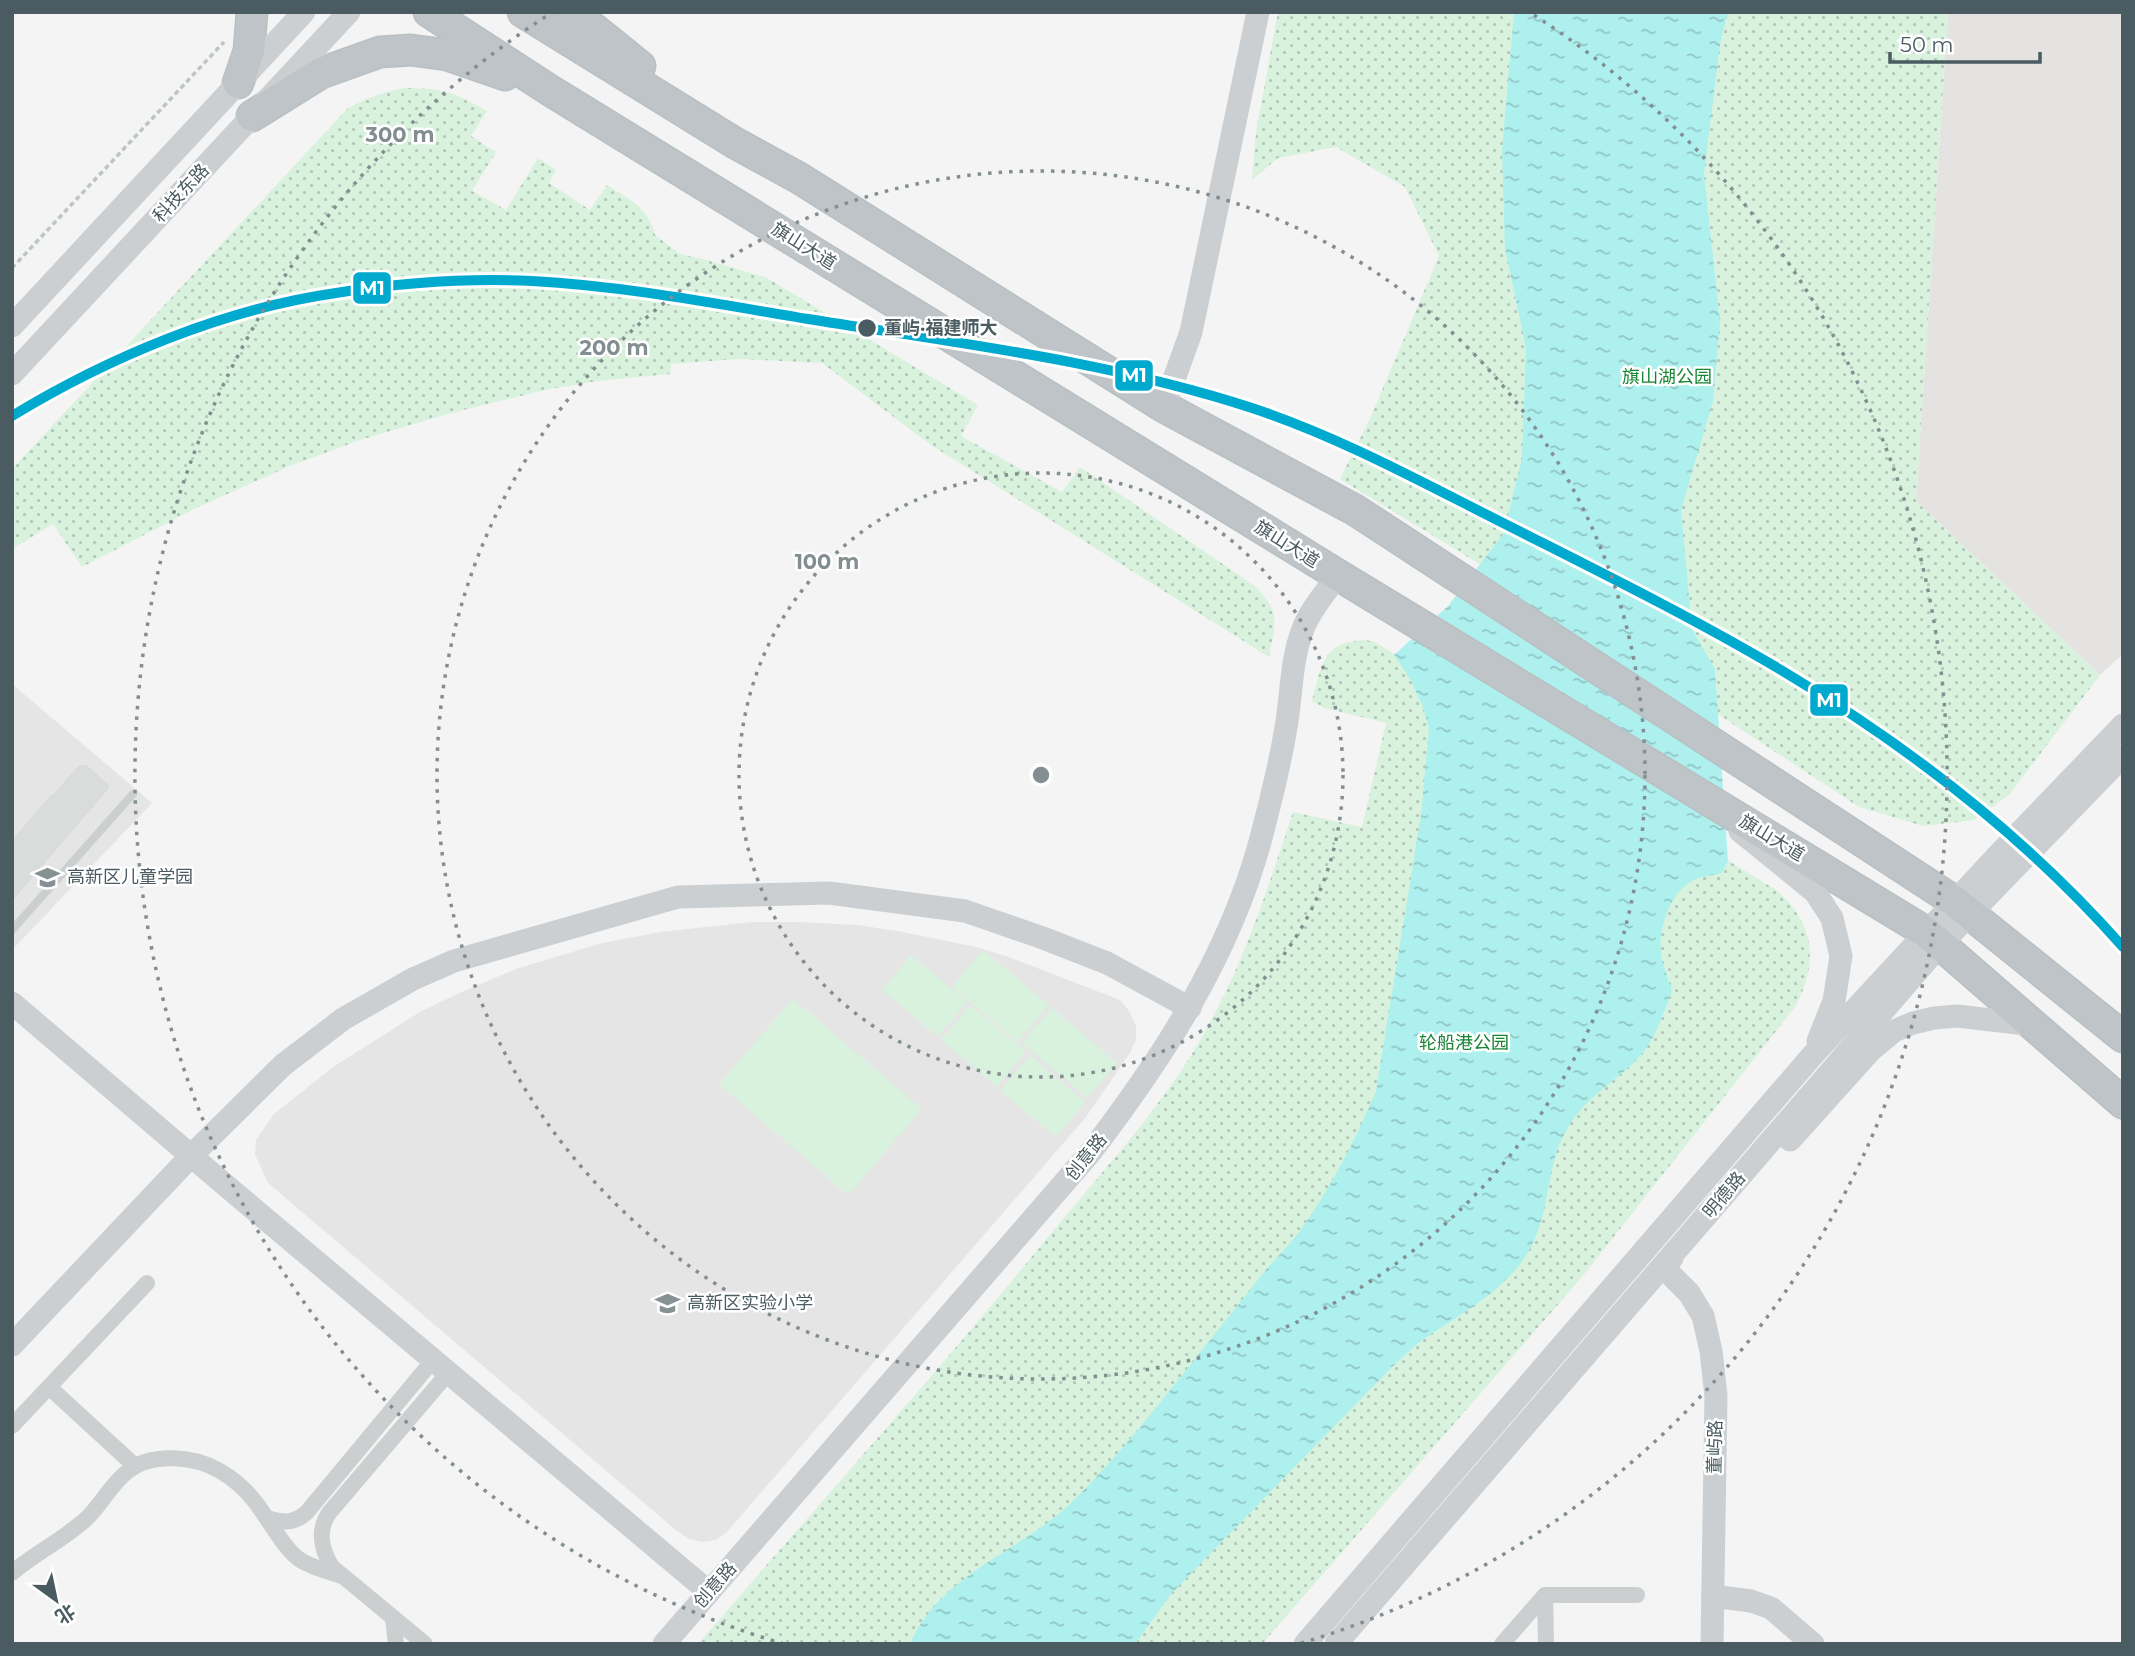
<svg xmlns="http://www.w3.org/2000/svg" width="2135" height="1656" font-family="Montserrat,'Noto Sans SC',sans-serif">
	<defs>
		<pattern id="park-dots" width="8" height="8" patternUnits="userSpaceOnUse" patternTransform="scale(1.75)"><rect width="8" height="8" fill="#d9f2dd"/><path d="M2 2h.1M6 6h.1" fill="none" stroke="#b2c7b7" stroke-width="1.8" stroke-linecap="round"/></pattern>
		<pattern id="water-ripples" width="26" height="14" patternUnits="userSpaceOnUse" patternTransform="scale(1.75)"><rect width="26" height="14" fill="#aef0ee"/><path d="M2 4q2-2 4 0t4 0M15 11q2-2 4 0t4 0" fill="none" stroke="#90c5c4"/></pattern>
	</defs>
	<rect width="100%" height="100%" fill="#f4f4f4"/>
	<!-- commercial -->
	<polygon fill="#e5e3e2" points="1948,12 2123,12 2123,654 2100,675 1916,501"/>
	<!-- education -->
	<g fill="#e6e5e6">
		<polygon points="12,684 152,803 12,950"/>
		<polygon points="752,922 798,922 858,925 903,932 976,947 1006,956 1120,1000 1129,1011 1136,1026 1136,1040 1130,1053 1086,1117 726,1533 716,1540 702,1542 689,1539 677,1531 268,1183 255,1154 256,1140 274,1114 333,1067 420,1012 455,995 516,969 602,943 661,932"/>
	</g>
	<!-- park -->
	<g fill="url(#park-dots)">
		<polygon points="1278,12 1948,12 1916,501 2100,675 2009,795 1974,820 1923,826 1859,807 1619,649 1340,479 1372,414 1439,256 1405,187 1336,147 1278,158 1252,180 1256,132"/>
		<path d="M404,88C444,88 453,92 487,111L471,136L496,152L472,191L506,210L538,158L556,170L549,183L590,210L607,185C630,200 648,207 655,235L680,254L707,260L767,278L978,405L961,436L1062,492L1080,467L1255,586C1282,613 1275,623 1269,657L931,445L822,363L739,359L671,364L670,374L597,381L545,390L451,413L360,440L290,466L198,507L82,567L53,524L12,549V469L347,109C366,98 383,92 404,88Z"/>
		<path d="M1365,640L1375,642L1776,890C1815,923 1819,963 1795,1007L1582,1277L1262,1644H698C818,1505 941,1369 1057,1226C1110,1163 1167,1101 1207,1028C1245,960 1269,885 1293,812L1362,827L1386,723L1324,708L1312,701C1322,666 1321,642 1365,640Z"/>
	</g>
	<!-- garden -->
	<g fill="#d9f2dd">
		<polygon points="983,950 1049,1005 1018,1042 952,987"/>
		<polygon points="911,955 967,1002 938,1037 882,990"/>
		<polygon points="793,999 922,1109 848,1195 719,1084"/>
		<polygon points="970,1005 1026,1051 997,1087 941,1040"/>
		<polygon points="1052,1008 1117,1063 1087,1098 1022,1043"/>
		<polygon points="1030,1055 1085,1102 1056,1137 1000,1091"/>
	</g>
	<!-- water -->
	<path fill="url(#water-ripples)" d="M1514,12H1728L1720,44L1704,174L1720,322L1713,401L1681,510L1692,629L1715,669L1728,861L1722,873C1714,875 1704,876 1696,879C1670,890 1658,928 1661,955C1663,967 1669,979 1672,991C1664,1012 1656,1037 1642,1054C1620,1079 1588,1095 1570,1124C1545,1162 1552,1205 1532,1245C1510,1289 1463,1312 1424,1339C1414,1346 1405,1355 1396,1363L1171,1594L1135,1644H910C940,1574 1020,1552 1071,1503C1122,1453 1165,1396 1209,1341C1228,1318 1246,1294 1265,1271C1277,1257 1289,1245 1300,1231C1331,1187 1355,1141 1376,1091L1421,815L1429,729L1423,707L1410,679L1394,655L1448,606L1504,533L1522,458L1526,348L1505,248L1502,151Z"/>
	<!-- building -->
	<polygon fill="#dadcdc" stroke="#e5e6e7" stroke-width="2" points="78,764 86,764 89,766 110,784 110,789 12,903 12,838 52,792 53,793"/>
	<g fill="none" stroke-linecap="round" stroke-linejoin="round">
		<defs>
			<g id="highway">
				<polyline points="429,12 551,91 1338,575 1926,932 2123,1103"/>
				<polyline points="523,12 735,143 799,178 1164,407 1355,510 1954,901 2123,1037"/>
				<polyline points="573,12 640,66"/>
				<polyline points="238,83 249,51 252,12"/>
				<polyline points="252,116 321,73 380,52 411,50 447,55 505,75"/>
			</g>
		</defs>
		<!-- highway casing -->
		<use href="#highway" stroke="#b9c0c3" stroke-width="33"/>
		<!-- path -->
		<polyline stroke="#bbc7c0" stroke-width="3.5" stroke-dasharray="5 3.5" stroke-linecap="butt" points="12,268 224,42"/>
		<!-- lane -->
		<polyline stroke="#cbcfcf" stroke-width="8" points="12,930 133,794"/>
		<!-- street -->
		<g stroke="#cbcfcf" stroke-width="16">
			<polyline points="49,1387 135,1466"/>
			<polyline points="12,1426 147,1283"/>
			<path d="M267,1518C284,1523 294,1524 307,1512L434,1359"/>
			<path d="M12,1573C35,1553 63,1540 86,1519C101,1505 111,1484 128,1471C152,1452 195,1456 220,1471C232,1478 243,1487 252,1498C267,1515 284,1551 302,1561C314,1568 329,1572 342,1576"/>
			<polyline points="1545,1595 1546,1644"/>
			<polyline points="393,1618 396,1644"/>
			<path d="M425,1644L332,1567C321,1549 317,1531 329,1513L449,1372"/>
			<polyline points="1502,1644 1545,1595 1637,1595"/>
		</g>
		<!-- secondary -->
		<g stroke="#cbcfd1" stroke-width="23">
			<polyline points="12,326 304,12"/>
			<polyline points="12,374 349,12"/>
			<polyline points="1164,407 1191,332 1258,12"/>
			<polyline points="1740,831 1815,892 1832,918 1841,956 1834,1001 1818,1041"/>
			<polyline points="12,1003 230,1189 709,1592"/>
			<polyline points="1790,1140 1870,1051 1894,1031 1913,1023 1934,1018 1957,1016 2035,1025"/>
			<polyline points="1672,1258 1663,1267 1689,1293 1703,1316 1711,1351 1716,1396 1712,1644"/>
			<polyline points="12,1345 191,1156 283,1065 343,1019 413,979 454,961 678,897 829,893 965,911 1043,938 1107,963 1190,1008"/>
			<polyline points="1713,1596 1751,1601 1771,1608 1813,1644"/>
			<path d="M664,1644L1090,1153C1162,1059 1228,958 1260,842C1269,807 1279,770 1285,733C1292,698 1290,662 1303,629C1310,610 1326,592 1338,575"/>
			<polyline points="1305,1644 1811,1057 1997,856 2123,725"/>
			<polyline points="1336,1644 1940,945 2123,756"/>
		</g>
		<!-- highway -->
		<use href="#highway" stroke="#bec4c7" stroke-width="30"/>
		<defs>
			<path id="metro-1" d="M12,416C109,357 224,309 336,293C400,283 467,278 532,281C625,286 717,304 808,319C957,343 1108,361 1252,408C1343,438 1429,486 1515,529C1604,574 1695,619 1781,670C1907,745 2026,837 2123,947"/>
		</defs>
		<!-- metro-1 casing -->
		<use href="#metro-1" stroke="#fff" stroke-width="16"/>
		<!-- metro-1 -->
		<use href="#metro-1" stroke="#00a9ce" stroke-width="10"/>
	</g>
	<!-- distance rings -->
	<g fill="none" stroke="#838e91" stroke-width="3.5" stroke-dasharray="3.5 7">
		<circle cx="1041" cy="775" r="302"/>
		<circle cx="1041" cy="775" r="604"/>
		<path d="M784 1644A906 906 0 0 1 548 15M1534 15A906 906 0 0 1 1298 1644"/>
	</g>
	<!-- icons -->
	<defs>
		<symbol id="school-bare" viewBox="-9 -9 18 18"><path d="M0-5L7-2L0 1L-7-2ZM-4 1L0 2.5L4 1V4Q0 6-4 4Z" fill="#869194" stroke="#fff" stroke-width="2.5" paint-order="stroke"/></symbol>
	</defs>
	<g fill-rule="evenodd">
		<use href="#school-bare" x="30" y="860" width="35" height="35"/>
		<use href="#school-bare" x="650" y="1286" width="35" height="35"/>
	</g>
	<!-- markers -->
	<circle fill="#4a5b61" stroke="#fff" stroke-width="2.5" cx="867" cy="328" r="10"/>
	<g text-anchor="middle" stroke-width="5" stroke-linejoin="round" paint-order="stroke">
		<!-- street labels -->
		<g font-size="18" fill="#4a5b61" stroke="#fff">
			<text transform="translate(181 193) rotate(-47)" y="6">科技东路</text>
			<text transform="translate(804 246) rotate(32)" y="6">旗山大道</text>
			<text transform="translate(1287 544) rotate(32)" y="6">旗山大道</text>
			<text transform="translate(1772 838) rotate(31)" y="6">旗山大道</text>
			<text transform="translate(1086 1157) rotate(-51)" y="6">创意路</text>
			<text transform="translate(1724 1195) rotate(-50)" y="6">明德路</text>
			<text transform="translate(1715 1447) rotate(-89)" y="6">董屿路</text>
			<text transform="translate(715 1585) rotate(-49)" y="6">创意路</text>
		</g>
		<!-- stop labels -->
		<g font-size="18" font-weight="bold" fill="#4a5b61" stroke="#fff" text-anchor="start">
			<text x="884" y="334">董屿·福建师大</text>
		</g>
		<!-- park labels -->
		<g font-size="18" fill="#178534" stroke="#fff">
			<text x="1667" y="383">旗山湖公园</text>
			<text x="1464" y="1049">轮船港公园</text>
		</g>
		<!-- poi labels -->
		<g font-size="18" fill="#4a5b61" stroke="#fff" text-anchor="start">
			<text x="67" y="883">高新区儿童学园</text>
			<text x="687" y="1309">高新区实验小学</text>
		</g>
	</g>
	<circle cx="1041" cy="775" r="10" fill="#838e91" stroke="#fff" stroke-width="3.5"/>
	<g font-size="21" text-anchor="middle" font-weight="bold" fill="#838e91" stroke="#fff" stroke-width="5" stroke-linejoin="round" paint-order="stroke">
		<text x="400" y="142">300 m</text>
		<text x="614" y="355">200 m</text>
		<text x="827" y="569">100 m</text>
	</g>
	<g stroke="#fff" stroke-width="2.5">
		<rect x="352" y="271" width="40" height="34" rx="7" fill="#00a9ce"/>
		<rect x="1114" y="359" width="40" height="33" rx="7" fill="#00a9ce"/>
		<rect x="1809" y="683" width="40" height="34" rx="7" fill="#00a9ce"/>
	</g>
	<g font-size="19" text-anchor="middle" font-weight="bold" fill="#fff">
		<text x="372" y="295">M1</text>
		<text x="1134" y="382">M1</text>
		<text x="1829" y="707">M1</text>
	</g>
	<!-- border -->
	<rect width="2135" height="1656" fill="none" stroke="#4a5b61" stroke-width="28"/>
	<!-- north arrow -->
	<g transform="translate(56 1600) rotate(147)" stroke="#ffffff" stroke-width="5" paint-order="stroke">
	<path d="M0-5L12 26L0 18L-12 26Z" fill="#4a5b61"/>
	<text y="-10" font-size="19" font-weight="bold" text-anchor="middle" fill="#4a5b61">北</text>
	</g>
	<!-- scale -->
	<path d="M1890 52v10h150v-10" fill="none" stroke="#4a5b61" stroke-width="3.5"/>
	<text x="1900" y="52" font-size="21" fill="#4a5b61" stroke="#ffffff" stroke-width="5" paint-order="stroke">50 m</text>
</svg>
